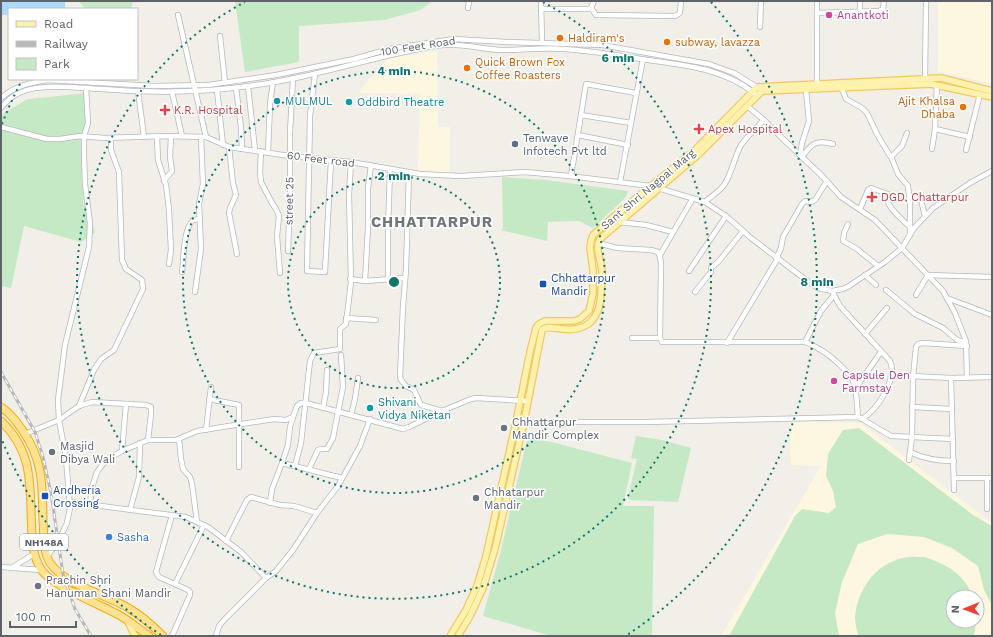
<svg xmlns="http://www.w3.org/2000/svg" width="993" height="637" font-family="'Work Sans',sans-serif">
	<rect width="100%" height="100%" fill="#f1efe8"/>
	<!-- commercial -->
	<g fill="#fef7e0" fill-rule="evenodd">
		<polygon points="938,1 992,1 992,84 938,71"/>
		<polygon points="437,51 438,127 450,127 449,174 418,172 420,94 359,93 361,89 388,58"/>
		<path d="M790,422L860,423L992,523V636H721L821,466L791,465ZM953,597H977V621H953Z"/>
	</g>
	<!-- green -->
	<g fill="#c5e8c5">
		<polygon points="78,1 133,1 131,9 86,9"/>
		<polygon points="235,1 433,1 420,10 385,20 299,26 299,62 245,72"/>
		<polygon points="88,93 83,205 89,209 95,233 81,242 24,226 11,288 1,286 1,117 4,113 28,99"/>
		<polygon points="502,177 546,180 628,191 626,197 593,228 579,221 548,222 547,241 501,230 503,228"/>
		<polygon points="859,428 973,515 992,526 992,605 984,590 978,566 952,548 924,537 887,534 858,544 842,582 835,613 839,636 729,636 795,516 802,509 829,513 836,507 833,491 826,476 828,454 843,430"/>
		<polygon points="528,436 632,463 623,506 654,506 652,636 551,636 483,616 501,550"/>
		<polygon points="636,436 662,440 691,448 678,502 630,500 628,497 637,459 631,458"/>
		<path d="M925,557C947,565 964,573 973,597H953V621H976L974,636H858C857,630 855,624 855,618C857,590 875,564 903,558C910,556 918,557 925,557Z"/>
	</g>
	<!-- water -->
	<polygon fill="#aadaff" points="1,1 65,1 65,8 9,9 9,15 1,15"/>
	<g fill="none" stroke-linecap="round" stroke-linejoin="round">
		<defs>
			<g id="minor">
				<polyline points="541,1 542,42"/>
				<polyline points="817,1 817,84"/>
				<polyline points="860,1 860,11"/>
				<polyline points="468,8 469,1"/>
				<polyline points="591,8 596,15 675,16 680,13 681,1"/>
				<polyline points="541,9 588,9 591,8 594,1"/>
				<polyline points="817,13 879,11 883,9 884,1"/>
				<polyline points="178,15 206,137"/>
				<polyline points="760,27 761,1"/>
				<polyline points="220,36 225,83"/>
				<polyline points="315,74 310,116 307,271 325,272 331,160"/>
				<polyline points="925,79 926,1"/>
				<polyline points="248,87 255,150"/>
				<polyline points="236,88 241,127 242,149"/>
				<polyline points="842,89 846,99 862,108 867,113 878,136 892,159 898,174 908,186 910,203 910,235"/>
				<polyline points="217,90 223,145"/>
				<polyline points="138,91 144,137"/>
				<polyline points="172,92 182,136"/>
				<path d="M1,98C15,86 29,83 47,80L154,86L208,85L276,75L354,59L389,49L454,39L506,42L602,45L709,64L734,73L758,88"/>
				<polyline points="747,106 764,120 783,139 822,176 841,197 875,220 943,291 955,313 966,341 967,377"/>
				<path d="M1,108C4,104 8,100 12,97C33,81 75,88 101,89C150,93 199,93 249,86C305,79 359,61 414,50C427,47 442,44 456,45C471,46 486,49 501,50C522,50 544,47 565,49C595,51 625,57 655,61C690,66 726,70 754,93"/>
				<polyline points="581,115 631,123"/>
				<polyline points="1,127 47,139 60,139 80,136 104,138 165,136 206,137 229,147 290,156 351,162 420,174 461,176 525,172 569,176 651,186 705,202 726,216 751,238 810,283 818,288 832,291 843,289 849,286 885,262 902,248 914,228 933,208 970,183 992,171"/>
				<polyline points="935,129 970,137"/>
				<polyline points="578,135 628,145"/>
				<polyline points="157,137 158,160 166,185 169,210 171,250 169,264"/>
				<polyline points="229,147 233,183 236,195 230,208 229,213 237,254"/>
				<polyline points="932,149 935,129 937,85"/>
				<polyline points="966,150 980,94"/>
				<polyline points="261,151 260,172 261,182 272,203 276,209 279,216 277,236 280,273"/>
				<polyline points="268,152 270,104 273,82"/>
				<polyline points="800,155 802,143 809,121 806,90"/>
				<path d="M802,157C811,144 816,139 833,144"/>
				<polyline points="891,157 902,146 907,133"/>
				<polyline points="409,173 406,269 403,306 400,377 401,380 406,386 414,390 421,405 442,411"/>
				<polyline points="571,176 586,84 636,93"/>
				<polyline points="164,181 172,171 170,157 171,136"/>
				<polyline points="620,182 643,59"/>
				<path d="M705,202C711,196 719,192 724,185C732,173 734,158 741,145C747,136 756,128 764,120"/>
				<polyline points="922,204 925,216"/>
				<path d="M860,209L868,190L871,188L888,194C883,205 903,220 910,227"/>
				<polyline points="619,222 646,225 673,232"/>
				<polyline points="848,224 844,233 843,241 857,249 878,266"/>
				<path d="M598,243L617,248L651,250L658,252L660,257L661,264L660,338L662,342H805C810,344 815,346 819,349C829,354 851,373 854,383C857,394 857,406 858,417"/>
				<polyline points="288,251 290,198 290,133 293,78"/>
				<polyline points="660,255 693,198"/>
				<polyline points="777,257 781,248 783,237 802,204 805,201 811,202 815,200 827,181"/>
				<polyline points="689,271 726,216"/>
				<path d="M182,272C184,258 183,230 193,220L200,219"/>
				<polyline points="865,275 876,285"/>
				<polyline points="350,279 365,281 405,278"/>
				<polyline points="388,280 388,229 390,169"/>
				<polyline points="365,281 368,228 368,188 371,165"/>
				<polyline points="886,290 915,314 943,328 957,340 966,343"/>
				<polyline points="195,292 201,249 199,204 203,184 201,137"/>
				<polyline points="695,292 711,272 711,268 719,261 743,231"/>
				<polyline points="916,295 928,275 992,277"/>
				<polyline points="947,298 992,315"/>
				<polyline points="346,318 376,320"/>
				<polyline points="865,334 887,308"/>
				<polyline points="632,338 660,338"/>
				<polyline points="805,342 821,311 834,295"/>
				<polyline points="727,343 778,258"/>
				<polyline points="892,375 951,378 992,377"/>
				<polyline points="951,378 954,490"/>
				<polyline points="855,389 881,352"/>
				<polyline points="209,399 239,405 239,467"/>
				<polyline points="79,406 94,370 101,359 114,350 143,289 142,280 126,269 122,260 119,172 111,150 111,138"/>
				<polyline points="912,407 952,409"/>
				<polyline points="323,408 326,392 327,370"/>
				<polyline points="351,415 355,399 358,378"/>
				<polyline points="862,419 891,436 953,439"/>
				<path d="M524,422H646L858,417L862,419C877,410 898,379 890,361L840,306L832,291"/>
				<polyline points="206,430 211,387"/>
				<polyline points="25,434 59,420 79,406 92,402 146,405 151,407 151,414 148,440"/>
				<polyline points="179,439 181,459 183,469 190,477 192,484 197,522"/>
				<polyline points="122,451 126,404"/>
				<path d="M910,452C924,459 938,461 954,461"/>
				<polyline points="909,460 912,437 913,377 916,347 918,344 923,343 967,346"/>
				<polyline points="282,463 342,478"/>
				<polyline points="295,466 301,443 310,361 314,353 340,349 340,329 346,324 351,282 349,194 351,162"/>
				<polyline points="309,469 318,450 321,449 327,449 333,438 343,387 341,355"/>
				<polyline points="954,478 992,478"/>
				<polyline points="70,502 186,517 208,527 216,533 241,552 266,578"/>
				<polyline points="270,503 272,489 282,463 288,445 290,427 293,417"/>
				<polyline points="90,504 92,487 97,472 106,460 122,451 148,440 176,440 197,431 274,419 286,420 293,417 297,406 301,403 306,403 403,429 409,427 442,411 471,399 476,398 527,401"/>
				<polyline points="987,509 987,478"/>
				<polyline points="130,510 139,477 140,443"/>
				<polyline points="226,541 247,500 251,497 280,505 294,506 317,513"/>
				<polyline points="47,557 60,538 67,523 70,508 66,458 59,420 58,400 65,345 89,247 90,223 85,184 84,156 84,136 88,123 86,88"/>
				<polyline points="1,567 41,570"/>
				<polyline points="13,567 34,554"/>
				<polyline points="175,584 204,525"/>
				<polyline points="172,636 190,595 190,592 188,590 159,577 156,572 172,515"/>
				<polyline points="216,636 219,626 224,620 266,578 276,571 293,550 317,513 338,486 360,446 370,419"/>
			</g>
			<g id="major">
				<polyline points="127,620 135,636"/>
				<polyline points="450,636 466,610 477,586 486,556 516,422 530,352 536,328 539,324 545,321 574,321 580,319 589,311 593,294 593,270 590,248 591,241 593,235 619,212 695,150 757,87 941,78 992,91"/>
				<path d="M458,636L470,616L483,588L495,549L524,422L542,330C547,325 556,329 562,329C589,332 600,318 601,293C601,286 603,279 602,272C602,260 594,251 600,239L698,155L762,91L931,84L992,97"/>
			</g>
			<g id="highway">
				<path d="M1,407C10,413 17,422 23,431C44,462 42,486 43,521C44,533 43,546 47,557C57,584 107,594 130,609C142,616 153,626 163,636"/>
				<path d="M1,421C36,454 29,491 32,534C33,546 34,559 41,569C50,585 101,605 119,615C130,621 139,629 149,636"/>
			</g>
		</defs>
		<!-- minor casing -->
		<use href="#minor" stroke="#b5b8bc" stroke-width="6"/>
		<!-- major casing -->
		<use href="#major" stroke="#f2c960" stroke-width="8"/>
		<!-- highway casing -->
		<use href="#highway" stroke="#f9ab00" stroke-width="9"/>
		<!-- minor -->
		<use href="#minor" stroke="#fff" stroke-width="4.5"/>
		<!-- major -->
		<use href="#major" stroke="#fff2af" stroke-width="5.5"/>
		<!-- highway -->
		<use href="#highway" stroke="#fde293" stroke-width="7"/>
		<defs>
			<polyline id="rail" points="1,372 35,432 43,457 51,493 63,574 75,609 91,636"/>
		</defs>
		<!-- rail casing -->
		<use href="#rail" stroke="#b6b7b8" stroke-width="3"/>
		<!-- rail -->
		<use href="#rail" stroke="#fff" stroke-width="1.5" stroke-dasharray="4.5" stroke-linecap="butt"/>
	</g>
	<!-- distance rings -->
	<g fill="none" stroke="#0f766e" stroke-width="2" stroke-dasharray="2 4">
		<circle cx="394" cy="282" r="106"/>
		<circle cx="394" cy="282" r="211"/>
		<path d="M543 2A317 317 0 1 1 245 2"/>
		<path d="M161 635A423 423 0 0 1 2 440M2 124A423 423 0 0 1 22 80M711 2A423 423 0 0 1 627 635"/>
	</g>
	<!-- markers -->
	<g fill="#d1479c" stroke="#fff" stroke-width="1.5">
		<circle cx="829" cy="15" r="4"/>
		<circle cx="834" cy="381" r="4"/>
	</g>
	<g fill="#e8710a" stroke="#fff" stroke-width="1.5">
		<circle cx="560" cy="38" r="4"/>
		<circle cx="667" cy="42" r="4"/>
		<circle cx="467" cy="68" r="4"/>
		<circle cx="963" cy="107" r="4"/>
	</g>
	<g fill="#0f9aa8" stroke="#fff" stroke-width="1.5">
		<circle cx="277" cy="101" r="4"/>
		<circle cx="349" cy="102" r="4"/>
		<circle cx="370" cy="408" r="4"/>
	</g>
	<g fill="#e0444e" stroke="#fff" stroke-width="1.5">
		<path d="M163 104h4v4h4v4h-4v4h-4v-4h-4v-4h4z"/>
		<path d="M697 123h4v4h4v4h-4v4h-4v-4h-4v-4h4z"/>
		<path d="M870 191h4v4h4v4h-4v4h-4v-4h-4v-4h4z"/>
	</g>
	<circle fill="#5c6f8a" stroke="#fff" stroke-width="1.5" cx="515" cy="144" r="4"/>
	<g fill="#1a4fb4" stroke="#fff" stroke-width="1.5">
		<rect x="539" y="280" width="8" height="8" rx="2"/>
		<rect x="41" y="492" width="8" height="8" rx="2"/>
	</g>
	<g fill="#6b7280" stroke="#fff" stroke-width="1.5">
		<circle cx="504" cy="428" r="4"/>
		<circle cx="52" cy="452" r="4"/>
		<circle cx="476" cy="498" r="4"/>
		<circle cx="38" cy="586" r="4"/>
	</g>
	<circle fill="#3f7fe0" stroke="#fff" stroke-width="1.5" cx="109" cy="537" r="4"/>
	<g text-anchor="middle" stroke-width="3" stroke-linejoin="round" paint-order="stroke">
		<!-- shield labels -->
		<rect fill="#fff" stroke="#8f9295" stroke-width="1" x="20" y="534" width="48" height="16" rx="3"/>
		<g font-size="10" font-weight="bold" fill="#5f6368">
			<text x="44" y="546">NH148A</text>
		</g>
		<!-- hotel labels -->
		<g font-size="11" fill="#b23c85" stroke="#fff" text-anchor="start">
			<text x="837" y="19">Anantkoti</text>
			<text x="842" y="379">Capsule Den<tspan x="842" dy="13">Farmstay</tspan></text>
		</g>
		<!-- food labels -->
		<g font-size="11" fill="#c56008" stroke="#fff" text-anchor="start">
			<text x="568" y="42">Haldiram's</text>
			<text x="675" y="46">subway, lavazza</text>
			<text x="475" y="66">Quick Brown Fox<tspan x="475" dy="13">Coffee Roasters</tspan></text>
			<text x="955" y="105" text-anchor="end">Ajit Khalsa<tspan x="955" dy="13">Dhaba</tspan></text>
		</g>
		<!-- street labels -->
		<g font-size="11" fill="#5f6368" stroke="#fff">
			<text transform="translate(418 46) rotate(-9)" y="4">100 Feet Road</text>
			<text transform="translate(321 159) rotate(7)" y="4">60 Feet road</text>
			<text transform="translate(648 189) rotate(-40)" y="4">Sant Shri Nagpal Marg</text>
			<text transform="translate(289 201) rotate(-89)" y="4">street 25</text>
		</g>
		<!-- culture labels -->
		<g font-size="11" fill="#0d838f" stroke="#fff" text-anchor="start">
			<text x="285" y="105">MULMUL</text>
			<text x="357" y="106">Oddbird Theatre</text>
			<text x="378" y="406">Shivani<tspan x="378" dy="13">Vidya Niketan</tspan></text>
		</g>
		<!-- health labels -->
		<g font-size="11" fill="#be3a42" stroke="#fff" text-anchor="start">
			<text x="174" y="114">K.R. Hospital</text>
			<text x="708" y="133">Apex Hospital</text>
			<text x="881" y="201">DGD, Chattarpur</text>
		</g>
		<!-- service labels -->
		<g font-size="11" fill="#4e5e75" stroke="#fff" text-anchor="start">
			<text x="523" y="142">Tenwave<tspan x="523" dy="13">Infotech Pvt ltd</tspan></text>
		</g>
		<!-- transit labels -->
		<g font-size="11" fill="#164399" stroke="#fff" text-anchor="start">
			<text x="551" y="282">Chhattarpur<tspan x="551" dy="13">Mandir</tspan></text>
			<text x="53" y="494">Andheria<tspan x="53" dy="13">Crossing</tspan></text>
		</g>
		<!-- worship labels -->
		<g font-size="11" fill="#5b616d" stroke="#fff" text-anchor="start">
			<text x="512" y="426">Chhattarpur<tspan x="512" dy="13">Mandir Complex</tspan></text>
			<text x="60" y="450">Masjid<tspan x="60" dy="13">Dibya Wali</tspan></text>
			<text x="484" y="496">Chhatarpur<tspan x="484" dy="13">Mandir</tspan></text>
			<text x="46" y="584">Prachin Shri<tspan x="46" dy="13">Hanuman Shani Mandir</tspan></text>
		</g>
		<!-- shop labels -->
		<g font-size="11" fill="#366cbe" stroke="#fff" text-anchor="start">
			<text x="117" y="541">Sasha</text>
		</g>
		<!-- district labels -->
		<g font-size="15" font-weight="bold" letter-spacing="1" fill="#70757a" stroke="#fff">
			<text x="432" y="227">CHHATTARPUR</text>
		</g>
	</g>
	<circle cx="394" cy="282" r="6" fill="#0f766e" stroke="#fff" stroke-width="2"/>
	<g font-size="12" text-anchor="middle" font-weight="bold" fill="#0f766e" stroke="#fff" stroke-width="3" stroke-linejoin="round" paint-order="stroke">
		<text x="618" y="62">6 min</text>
		<text x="394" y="75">4 min</text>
		<text x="394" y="180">2 min</text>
		<text x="817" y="286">8 min</text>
	</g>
	<!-- border -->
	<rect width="993" height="637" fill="none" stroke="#5f6368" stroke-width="4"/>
	<!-- legend -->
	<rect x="8" y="8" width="130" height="72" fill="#ffffff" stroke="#bfc1c3"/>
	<rect x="16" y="21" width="20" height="6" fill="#fff2af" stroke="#bfc1c3"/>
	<text x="44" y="28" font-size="12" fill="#5f6368">Road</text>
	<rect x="16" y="41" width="20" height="6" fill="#b6b7b8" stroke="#bfc1c3"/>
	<text x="44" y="48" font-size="12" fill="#5f6368">Railway</text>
	<rect x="16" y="58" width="20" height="12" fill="#c5e8c5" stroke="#bfc1c3"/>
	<text x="44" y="68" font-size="12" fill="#5f6368">Park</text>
	<!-- north arrow -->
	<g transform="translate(965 609) rotate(269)"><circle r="19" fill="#ffffff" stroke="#bfc1c3"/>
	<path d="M0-3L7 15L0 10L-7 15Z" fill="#ea4335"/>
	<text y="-6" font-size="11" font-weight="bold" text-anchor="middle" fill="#5f6368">N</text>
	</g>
	<!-- scale -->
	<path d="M10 621v6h66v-6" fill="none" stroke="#5f6368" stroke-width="2"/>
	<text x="16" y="621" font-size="12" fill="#5f6368" stroke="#ffffff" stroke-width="3" paint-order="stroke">100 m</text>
</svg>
